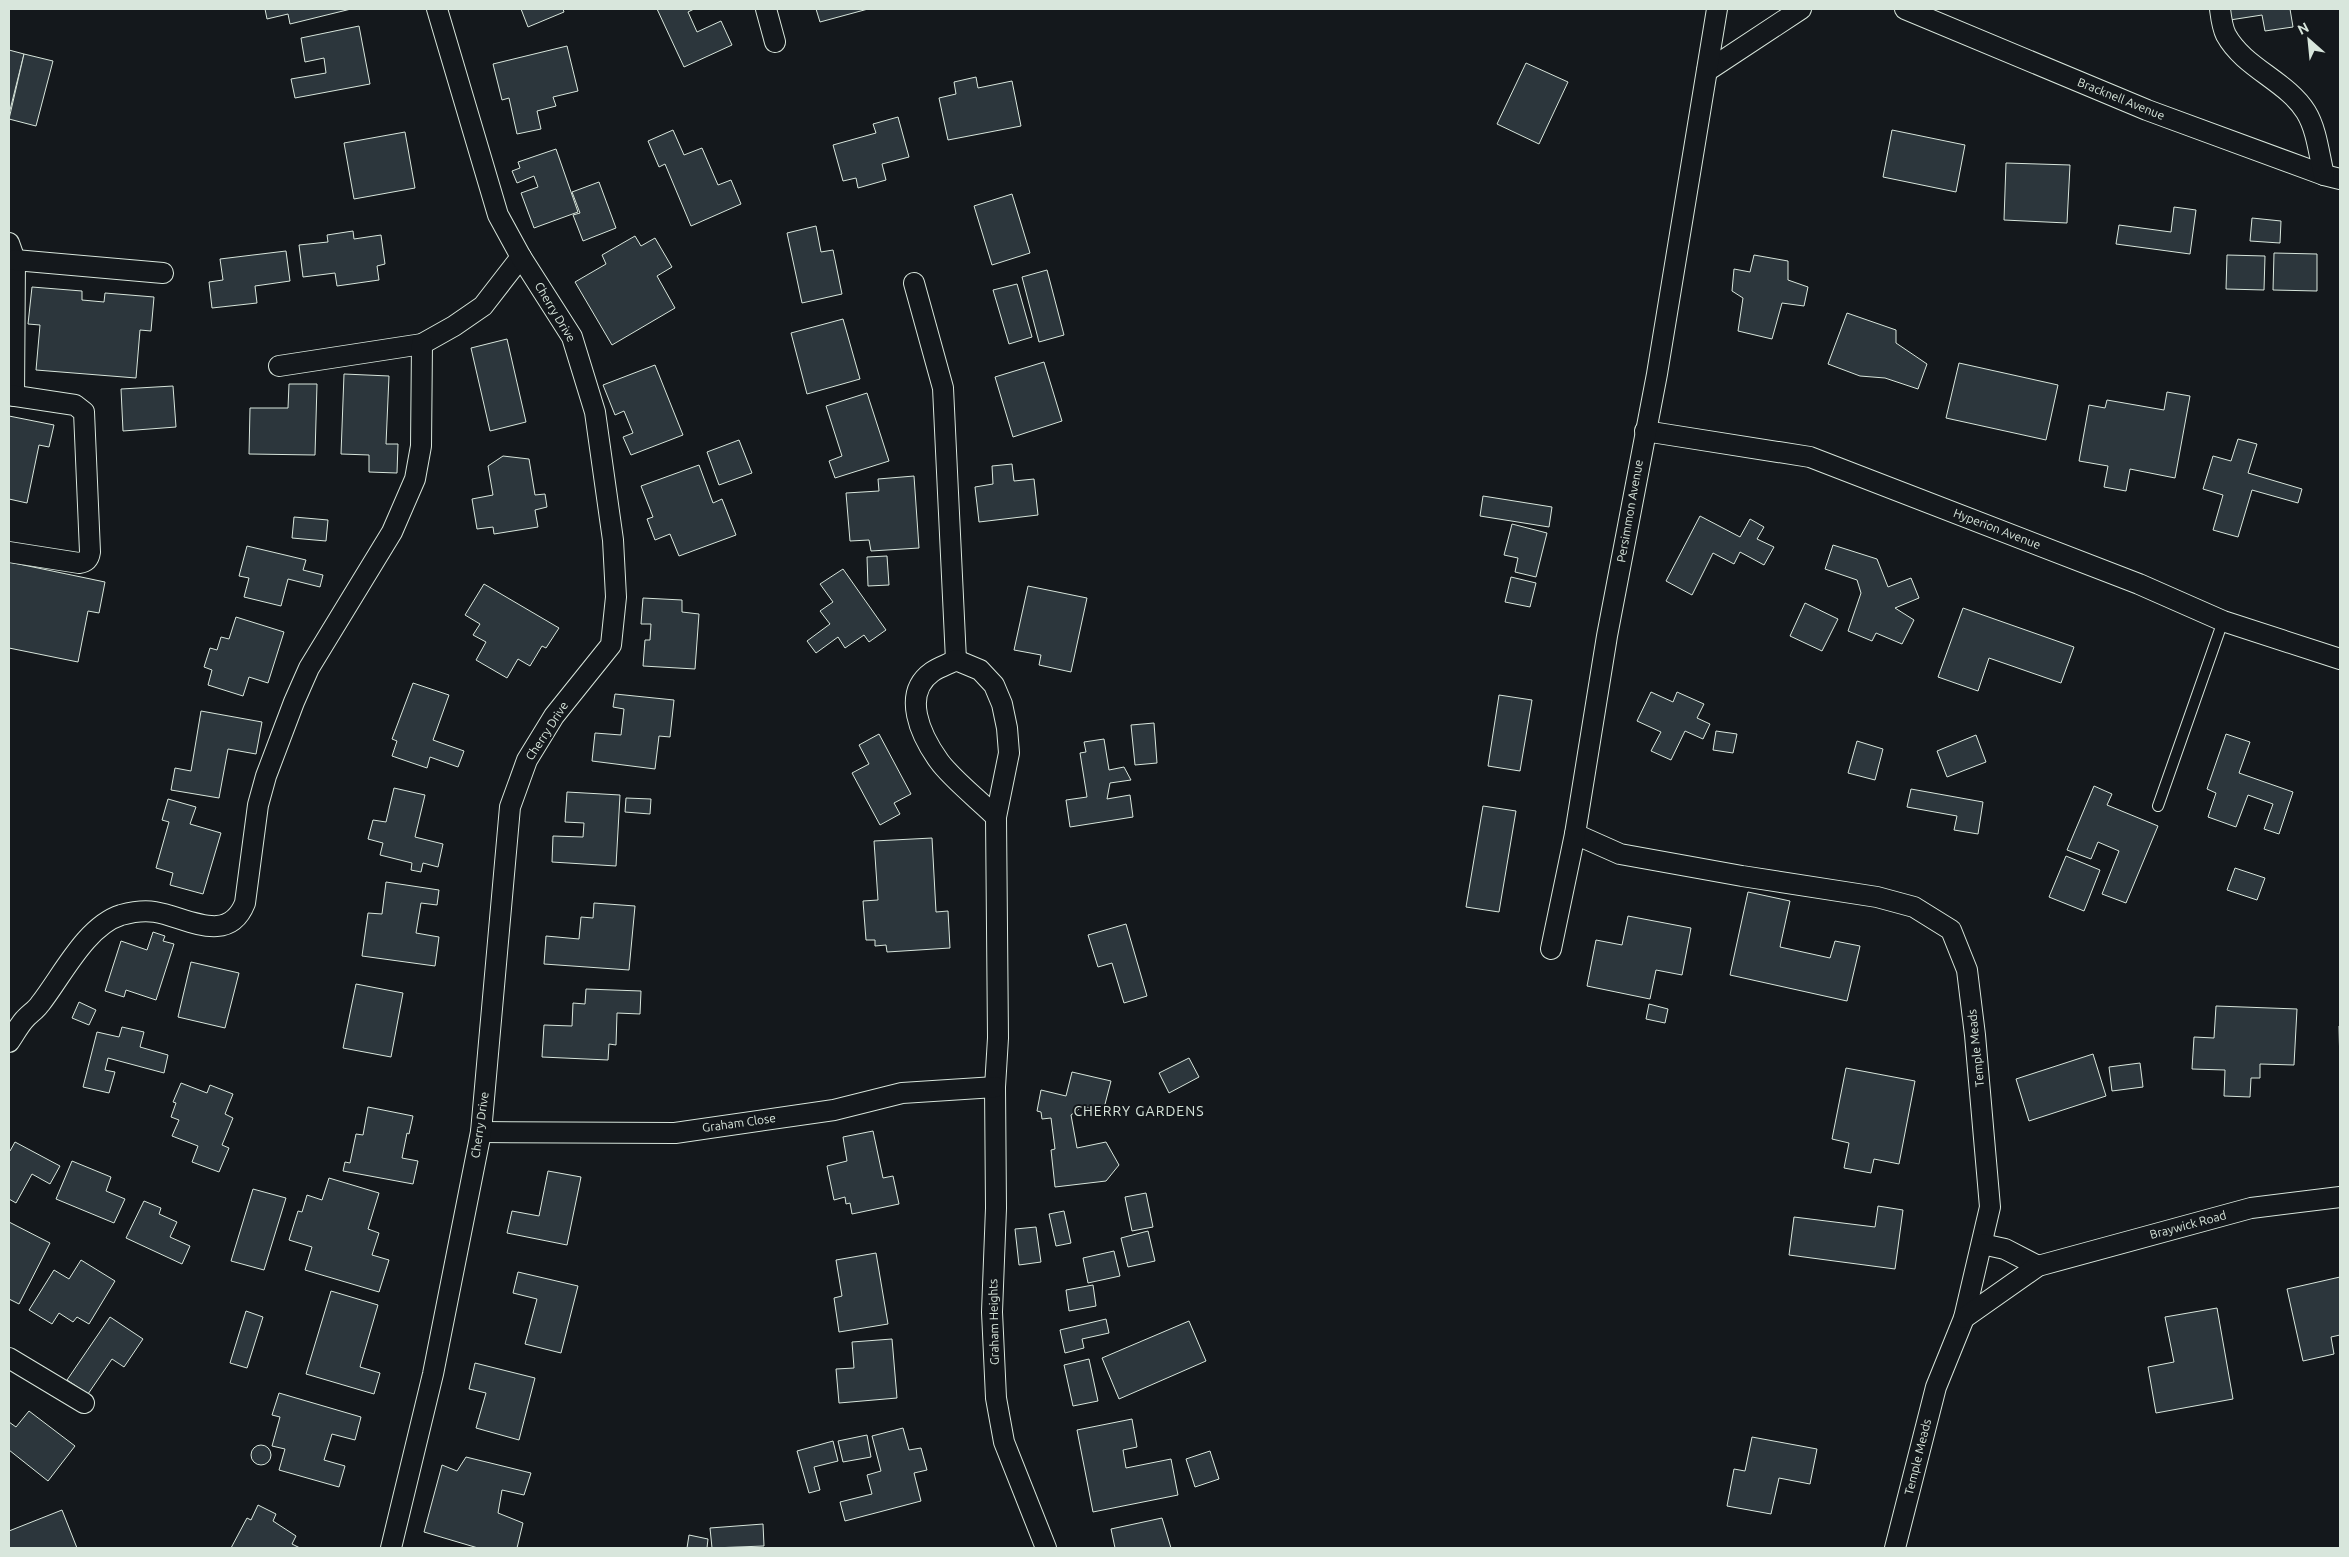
<svg xmlns="http://www.w3.org/2000/svg" width="2349" height="1557" font-family="Ubuntu,sans-serif">
	<rect width="100%" height="100%" fill="#14181c"/>
	<!-- building -->
	<g fill="#2c363c" stroke="#d8e6dc">
		<polygon points="265,9 351,9 290,24 288,14 267,19"/>
		<polygon points="521,9 563,9 564,12 528,27"/>
		<polygon points="657,9 694,9 688,12 697,32 721,21 732,45 684,67"/>
		<polygon points="816,9 868,9 820,22"/>
		<polygon points="2229,9 2290,9 2293,27 2265,31 2262,15 2230,20"/>
		<polygon points="359,26 370,84 295,98 291,79 326,73 324,58 305,62 301,38"/>
		<polygon points="567,46 578,91 553,97 556,106 537,111 541,129 517,134 509,98 502,100 493,64"/>
		<polygon points="9,50 24,54 9,114"/>
		<polygon points="24,54 53,61 36,126 9,119"/>
		<polygon points="1526,63 1568,82 1539,144 1497,124"/>
		<polygon points="976,77 978,88 1012,81 1021,126 948,140 939,98 956,94 954,82"/>
		<polygon points="898,117 909,157 882,164 886,180 858,188 856,178 843,181 833,145 876,133 873,124"/>
		<polygon points="673,130 684,155 702,148 718,185 731,180 741,204 691,226 665,164 659,167 648,141"/>
		<polygon points="1892,130 1965,145 1956,192 1883,177"/>
		<polygon points="405,132 415,188 354,199 344,143"/>
		<polygon points="556,149 578,212 534,228 521,193 538,187 534,176 517,183 512,171 520,168 518,162"/>
		<polygon points="2006,163 2070,165 2067,223 2004,220"/>
		<polygon points="599,182 616,228 583,241 573,215 580,213 572,192"/>
		<polygon points="1012,194 1030,253 992,265 974,206"/>
		<polygon points="2174,207 2196,210 2190,254 2116,244 2119,225 2171,232"/>
		<polygon points="2252,218 2281,221 2280,243 2250,241"/>
		<polygon points="816,226 821,252 833,250 842,294 802,303 787,233"/>
		<polygon points="353,231 354,239 381,235 385,264 377,266 379,280 337,286 335,273 303,277 299,245 328,242 327,235"/>
		<polygon points="635,236 641,246 655,238 672,267 657,276 675,308 612,345 575,282 606,264 602,255"/>
		<polygon points="286,251 290,281 255,286 257,303 212,308 209,282 223,280 220,259"/>
		<polygon points="2274,253 2317,254 2317,291 2273,290"/>
		<polygon points="1754,255 1788,261 1788,280 1808,287 1804,306 1782,303 1772,339 1738,331 1743,298 1732,291 1734,269 1750,272"/>
		<polygon points="2227,255 2265,256 2264,290 2226,289"/>
		<polygon points="1047,270 1064,335 1039,342 1022,277"/>
		<polygon points="1017,284 1032,337 1009,344 993,290"/>
		<polygon points="32,287 82,291 82,300 104,302 105,293 154,297 151,331 140,330 136,378 36,370 40,325 28,324"/>
		<polygon points="1847,313 1896,330 1896,343 1927,364 1918,389 1885,378 1860,376 1828,364"/>
		<polygon points="843,319 860,379 807,394 791,333"/>
		<polygon points="507,339 526,422 490,431 471,348"/>
		<polygon points="1044,362 1062,421 1013,437 995,377"/>
		<polygon points="1959,363 2058,385 2046,440 1946,418"/>
		<polygon points="655,365 683,435 631,455 623,437 633,433 624,411 615,415 603,385"/>
		<polygon points="344,374 389,376 386,444 398,444 397,473 369,472 369,455 341,454"/>
		<polygon points="289,384 317,384 315,455 249,454 250,408 288,408"/>
		<polygon points="173,386 176,427 123,431 121,389"/>
		<polygon points="2167,392 2190,396 2175,478 2130,469 2126,491 2104,487 2108,466 2079,461 2089,405 2105,408 2107,400 2164,410"/>
		<polygon points="867,393 889,461 835,478 829,461 842,456 826,406"/>
		<polygon points="9,416 54,425 49,447 39,445 27,503 9,499"/>
		<polygon points="2238,439 2257,444 2248,473 2302,489 2298,503 2252,490 2238,537 2213,530 2223,495 2203,489 2213,456 2231,461"/>
		<polygon points="739,440 752,473 719,485 707,452"/>
		<polygon points="503,456 529,459 535,495 545,494 547,507 535,510 538,527 494,534 493,527 477,529 472,499 493,495 488,466"/>
		<polygon points="1012,464 1014,481 1034,479 1038,515 979,522 975,487 993,484 992,466"/>
		<polygon points="699,465 713,503 722,499 736,535 679,556 670,534 655,540 647,519 653,517 641,486"/>
		<polygon points="914,476 919,548 871,551 869,540 850,541 846,493 879,491 878,479"/>
		<polygon points="1483,496 1552,507 1549,527 1480,516"/>
		<polygon points="1700,516 1740,537 1750,519 1764,527 1757,539 1774,547 1764,565 1740,552 1734,564 1713,553 1692,595 1666,581"/>
		<polygon points="294,517 328,520 326,541 292,538"/>
		<polygon points="1512,524 1547,533 1536,577 1515,572 1518,558 1504,555"/>
		<polygon points="1833,545 1877,559 1888,587 1911,578 1919,598 1895,608 1914,620 1902,644 1876,633 1872,641 1848,631 1861,593 1857,580 1825,569"/>
		<polygon points="247,546 306,560 303,570 323,575 320,587 288,579 281,606 244,597 249,578 239,576"/>
		<polygon points="887,556 889,585 868,586 867,557"/>
		<polygon points="9,562 105,582 99,613 88,611 78,662 9,648"/>
		<polygon points="843,569 886,630 869,642 864,635 845,648 838,637 816,653 807,641 830,624 820,611 833,602 820,584"/>
		<polygon points="1511,577 1536,583 1530,607 1505,602"/>
		<polygon points="484,584 559,628 546,648 542,646 530,666 518,659 507,678 476,660 486,642 473,635 480,624 465,615"/>
		<polygon points="1028,586 1087,598 1071,672 1039,665 1041,655 1014,650"/>
		<polygon points="643,598 682,600 682,612 699,614 695,669 643,666 645,640 650,640 651,624 641,624"/>
		<polygon points="1805,603 1838,619 1822,651 1790,636"/>
		<polygon points="1963,608 2074,647 2061,683 1989,658 1978,691 1938,677"/>
		<polygon points="236,617 284,632 268,683 249,677 243,696 208,685 212,670 204,667 210,648 217,650 221,637 229,639"/>
		<polygon points="413,683 449,695 433,740 464,751 458,767 430,757 427,768 392,756 397,741 392,739"/>
		<polygon points="1651,692 1673,702 1677,692 1704,704 1697,718 1710,724 1703,739 1685,731 1671,760 1651,751 1661,732 1637,721"/>
		<polygon points="615,694 674,700 670,737 659,736 655,769 592,761 595,733 621,735 624,709 613,707"/>
		<polygon points="1499,695 1532,700 1520,771 1488,766"/>
		<polygon points="201,711 262,722 256,754 228,749 219,798 171,790 175,768 191,771"/>
		<polygon points="1154,723 1157,763 1135,765 1131,725"/>
		<polygon points="1716,731 1737,734 1733,753 1713,750"/>
		<polygon points="879,734 911,794 894,803 900,814 880,825 852,773 869,764 859,745"/>
		<polygon points="2226,734 2250,742 2239,773 2293,792 2279,834 2264,829 2273,804 2248,795 2236,827 2208,817 2216,793 2207,789"/>
		<polygon points="1976,735 1986,762 1947,777 1937,751"/>
		<polygon points="1104,739 1109,770 1124,767 1131,780 1110,783 1107,799 1130,795 1133,817 1070,827 1066,800 1087,797 1080,753 1086,752 1084,742"/>
		<polygon points="1857,741 1883,749 1875,780 1848,773"/>
		<polygon points="2094,786 2112,794 2107,805 2158,826 2126,903 2102,894 2119,851 2098,842 2091,859 2067,850"/>
		<polygon points="394,788 425,795 415,837 443,844 438,867 423,863 421,872 411,870 412,863 380,855 383,843 368,839 373,820 386,822"/>
		<polygon points="1911,789 1983,802 1978,834 1954,830 1957,816 1907,807"/>
		<polygon points="567,792 620,795 616,866 552,862 553,836 583,837 584,823 565,822"/>
		<polygon points="626,798 651,799 650,814 625,812"/>
		<polygon points="168,799 196,807 190,824 221,833 203,894 170,885 173,873 156,868 169,822 162,820"/>
		<polygon points="1483,806 1516,811 1499,912 1466,907"/>
		<polygon points="932,838 936,912 948,911 950,948 887,952 886,945 875,946 875,940 866,940 863,901 878,900 874,841"/>
		<polygon points="2066,856 2100,870 2084,911 2049,897"/>
		<polygon points="2235,868 2265,878 2257,900 2227,890"/>
		<polygon points="386,882 439,890 437,905 421,903 416,933 439,937 435,966 362,956 368,913 382,914"/>
		<polygon points="1748,892 1790,901 1780,947 1830,958 1835,941 1860,946 1847,1001 1730,975"/>
		<polygon points="594,903 635,906 629,970 544,964 546,936 579,939 581,917 593,918"/>
		<polygon points="1628,916 1691,928 1682,975 1656,970 1650,999 1587,986 1596,940 1622,945"/>
		<polygon points="1126,924 1147,996 1124,1003 1112,963 1098,967 1088,935"/>
		<polygon points="153,932 165,936 163,941 174,944 156,1000 126,990 124,997 105,991 121,941 147,950"/>
		<polygon points="191,962 239,973 225,1028 178,1017"/>
		<polygon points="356,984 403,993 391,1057 343,1048"/>
		<polygon points="586,989 641,991 640,1014 617,1013 616,1045 609,1044 608,1060 542,1057 544,1025 572,1026 573,1003 585,1004"/>
		<polygon points="79,1002 96,1010 89,1025 72,1018"/>
		<polygon points="1649,1004 1668,1009 1665,1023 1646,1019"/>
		<polygon points="2216,1006 2297,1009 2294,1065 2260,1064 2260,1078 2251,1078 2250,1097 2224,1096 2225,1070 2192,1069 2194,1037 2214,1038"/>
		<polygon points="2339,1026 2340,1026 2340,1067"/>
		<polygon points="122,1027 144,1032 140,1047 168,1055 164,1073 108,1058 105,1070 115,1072 109,1093 83,1087 97,1032 119,1037"/>
		<polygon points="2093,1054 2106,1096 2029,1121 2016,1079"/>
		<polygon points="1189,1058 1199,1077 1169,1093 1159,1073"/>
		<polygon points="2140,1063 2143,1087 2112,1091 2109,1067"/>
		<polygon points="1846,1068 1915,1081 1899,1164 1874,1159 1871,1173 1844,1168 1849,1143 1832,1139"/>
		<polygon points="1072,1072 1111,1081 1103,1112 1083,1106 1071,1115 1077,1148 1106,1142 1119,1165 1106,1181 1055,1187 1051,1150 1055,1149 1051,1118 1042,1119 1041,1112 1037,1111 1041,1090 1066,1096"/>
		<polygon points="181,1083 207,1093 210,1085 233,1094 225,1114 233,1118 222,1145 229,1148 219,1172 192,1162 198,1146 172,1136 179,1120 171,1117 176,1103 173,1102"/>
		<polygon points="368,1107 413,1116 409,1134 407,1133 402,1158 418,1161 413,1184 343,1171 345,1162 350,1163 356,1134 363,1135"/>
		<polygon points="873,1131 883,1178 893,1176 899,1204 852,1214 850,1203 846,1204 845,1197 834,1200 827,1166 847,1161 843,1137"/>
		<polygon points="15,1142 60,1166 50,1184 32,1174 16,1203 9,1199 9,1150 10,1151"/>
		<polygon points="72,1161 111,1177 106,1191 125,1199 114,1223 56,1199"/>
		<polygon points="548,1171 581,1177 567,1245 507,1233 512,1211 539,1216"/>
		<polygon points="329,1178 379,1193 368,1229 379,1233 372,1255 389,1260 379,1292 305,1270 312,1247 289,1240 298,1211 302,1212 307,1195 322,1200"/>
		<polygon points="253,1189 286,1198 264,1270 231,1261"/>
		<polygon points="1146,1193 1153,1227 1132,1231 1125,1197"/>
		<polygon points="144,1201 161,1208 159,1214 177,1222 170,1237 190,1246 182,1264 126,1238"/>
		<polygon points="1878,1206 1903,1210 1895,1269 1789,1255 1794,1217 1875,1227"/>
		<polygon points="1064,1211 1071,1243 1056,1246 1049,1214"/>
		<polygon points="9,1222 50,1243 19,1304 9,1299"/>
		<polygon points="1036,1227 1041,1262 1019,1265 1015,1229"/>
		<polygon points="1148,1231 1155,1261 1128,1267 1121,1238"/>
		<polygon points="1114,1251 1120,1276 1088,1283 1083,1258"/>
		<polygon points="876,1253 888,1324 839,1332 834,1298 842,1296 836,1260"/>
		<polygon points="81,1260 115,1281 89,1324 77,1317 73,1322 59,1313 52,1324 29,1310 54,1270 69,1279"/>
		<polygon points="518,1272 578,1286 561,1353 525,1344 537,1299 513,1293"/>
		<polygon points="2340,1277 2340,1335 2331,1337 2334,1354 2303,1361 2287,1289"/>
		<polygon points="1093,1285 1096,1306 1069,1311 1066,1290"/>
		<polygon points="331,1291 378,1305 360,1367 380,1373 374,1394 306,1374"/>
		<polygon points="2217,1308 2233,1399 2156,1413 2148,1367 2174,1362 2165,1317"/>
		<polygon points="246,1311 263,1317 247,1368 230,1363"/>
		<polygon points="110,1317 143,1339 124,1367 112,1359 88,1394 67,1380"/>
		<polygon points="1106,1319 1109,1333 1082,1339 1084,1348 1065,1353 1060,1330"/>
		<polygon points="1189,1321 1206,1361 1119,1399 1102,1358"/>
		<polygon points="892,1339 897,1398 839,1403 836,1369 854,1368 852,1342"/>
		<polygon points="1089,1359 1098,1401 1073,1406 1064,1365"/>
		<polygon points="475,1363 535,1378 519,1440 476,1428 486,1393 469,1389"/>
		<polygon points="279,1393 361,1417 355,1440 332,1434 324,1460 345,1466 339,1487 279,1470 285,1449 272,1446 280,1417 272,1415"/>
		<polygon points="29,1411 75,1446 48,1481 9,1450 9,1422 16,1427"/>
		<polygon points="1132,1419 1137,1447 1123,1450 1126,1468 1171,1459 1178,1495 1093,1512 1077,1430"/>
		<polygon points="903,1428 909,1450 921,1448 927,1470 914,1473 921,1501 845,1521 840,1502 872,1494 867,1475 881,1471 872,1436"/>
		<polygon points="867,1435 871,1457 843,1462 838,1441"/>
		<polygon points="1752,1437 1817,1449 1810,1484 1779,1478 1771,1514 1727,1506 1734,1469 1745,1471"/>
		<polygon points="833,1441 838,1461 814,1467 820,1490 809,1493 797,1451"/>
		<circle cx="261" cy="1455" r="10"/>
		<polygon points="1210,1451 1219,1479 1195,1487 1186,1459"/>
		<polygon points="466,1457 531,1473 524,1495 502,1490 498,1513 523,1523 517,1548 478,1548 424,1532 442,1465 457,1471"/>
		<polygon points="258,1505 276,1514 273,1521 296,1536 292,1544 300,1548 231,1548 247,1518 251,1520"/>
		<polygon points="62,1510 77,1548 9,1548 9,1531"/>
		<polygon points="1162,1518 1171,1548 1115,1548 1111,1529"/>
		<polygon points="763,1524 764,1546 712,1548 710,1528"/>
		<polygon points="689,1535 708,1539 707,1548 687,1548"/>
	</g>
	<g fill="none" stroke-linecap="round" stroke-linejoin="round">
		<defs>
			<polyline id="service" points="2158,806 2223,621"/>
			<g id="minor">
				<polyline points="766,9 775,42"/>
				<polyline points="1905,9 2147,110 2324,175 2340,179"/>
				<path d="M2220,9C2221,17 2222,27 2226,35C2244,68 2287,81 2306,112C2317,130 2319,155 2324,175"/>
				<polyline points="1707,71 1801,9"/>
				<polyline points="9,243 15,260 14,396"/>
				<polyline points="15,260 163,273"/>
				<polyline points="914,283 943,388 956,660"/>
				<polyline points="279,366 422,344 454,326 483,306 521,257"/>
				<path d="M9,395L75,405L84,412L90,552C89,559 87,562 79,563L9,552"/>
				<polyline points="1645,431 1810,457 2139,584 2223,621 2340,659"/>
				<path d="M996,817C980,801 951,778 939,761C921,736 901,694 932,672C939,667 949,664 956,660L980,670L994,685L1002,704L1007,728L1009,753L996,817L998,1038L995,1087L996,1208L992,1312L996,1398L1004,1442L1046,1548"/>
				<polyline points="1575,834 1620,854 1742,876 1877,897 1914,907 1951,930 1967,970 1975,1035 1990,1207 1964,1318 1936,1387 1895,1548"/>
				<polyline points="1551,949 1575,834 1607,636 1657,374 1717,9"/>
				<path d="M9,1042C14,1035 18,1027 24,1020C29,1014 36,1010 40,1004C62,976 86,926 121,915C132,912 144,910 155,912C186,917 228,946 245,903L258,805L266,776L294,702L309,668L392,532L415,479L421,446L422,344"/>
				<polyline points="481,1132 675,1133 834,1110 902,1093 995,1087"/>
				<polyline points="1982,1244 2005,1249 2038,1266"/>
				<polyline points="1964,1318 2038,1266 2251,1208 2340,1197"/>
				<polyline points="9,1358 84,1403"/>
				<polyline points="391,1548 433,1374 481,1132 510,807 527,760 554,716 611,645 616,597 613,540 595,412 572,337 521,257 498,215 437,9"/>
			</g>
		</defs>
		<!-- service casing -->
		<use href="#service" stroke="#d8e6dc" stroke-width="12"/>
		<!-- minor casing -->
		<use href="#minor" stroke="#d8e6dc" stroke-width="22"/>
		<!-- service -->
		<use href="#service" stroke="#14181c" stroke-width="10"/>
		<!-- minor -->
		<use href="#minor" stroke="#14181c" stroke-width="20"/>
	</g>
	<g text-anchor="middle" stroke-width="4" stroke-linejoin="round" paint-order="stroke">
		<!-- street labels -->
		<g font-size="12" fill="#d8e6dc" stroke="#14181c">
			<text transform="translate(2121 99) rotate(22)" y="4">Bracknell Avenue</text>
			<text transform="translate(555 312) rotate(59)" y="4">Cherry Drive</text>
			<text transform="translate(1630 511) rotate(-80)" y="4">Persimmon Avenue</text>
			<text transform="translate(1997 529) rotate(21)" y="4">Hyperion Avenue</text>
			<text transform="translate(547 731) rotate(-57)" y="4">Cherry Drive</text>
			<text transform="translate(1976 1048) rotate(-96)" y="4">Temple Meads</text>
			<text transform="translate(739 1123) rotate(-8)" y="4">Graham Close</text>
			<text transform="translate(480 1125) rotate(-82)" y="4">Cherry Drive</text>
			<text transform="translate(2188 1225) rotate(-15)" y="4">Braywick Road</text>
			<text transform="translate(994 1322) rotate(-91)" y="4">Graham Heights</text>
			<text transform="translate(1918 1457) rotate(-76)" y="4">Temple Meads</text>
		</g>
		<!-- neighbourhood labels -->
		<g font-size="14" letter-spacing="1" fill="#d8e6dc" stroke="#14181c">
			<text x="1139" y="1116">CHERRY GARDENS</text>
		</g>
	</g>
	<!-- border -->
	<rect width="2349" height="1557" fill="none" stroke="#d8e6dc" stroke-width="20"/>
	<!-- north arrow -->
	<g transform="translate(2309 40) rotate(333)" stroke="#14181c" stroke-width="4" paint-order="stroke">
	<path d="M0-4L9 19L0 12L-9 19Z" fill="#d8e6dc"/>
	<text y="-8" font-size="14" font-weight="bold" text-anchor="middle" fill="#d8e6dc">N</text>
	</g>
</svg>
